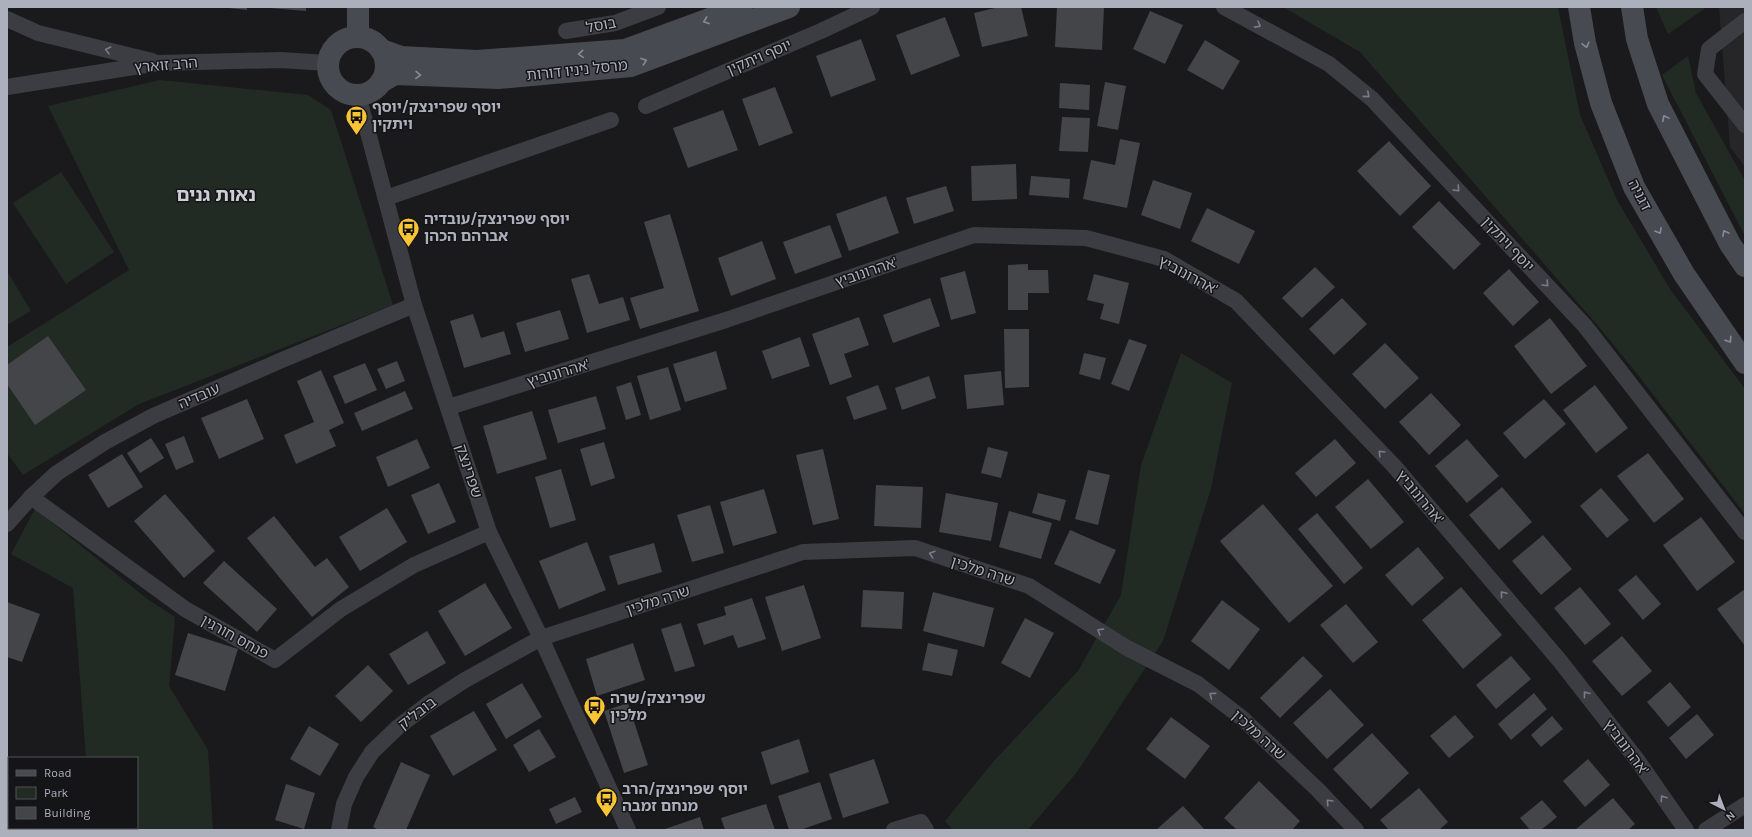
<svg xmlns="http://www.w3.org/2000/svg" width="1752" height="837" font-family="Karla,'Noto Sans Hebrew',sans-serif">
	<rect width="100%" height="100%" fill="#1a1a1c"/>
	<!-- built -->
	<polygon fill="#262629" points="1719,7 1745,7 1745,167 1730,147"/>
	<!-- green -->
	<g fill="#212b23">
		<polygon points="1283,7 1558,7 1580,115 1617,200 1670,289 1745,389 1745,514 1635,371 1598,326 1360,52"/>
		<polygon points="1656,7 1707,7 1668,34"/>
		<polygon points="1688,56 1696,93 1745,181 1745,236 1662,75"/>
		<polygon points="160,80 308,95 331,110 393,305 139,404 23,475 7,453 7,347 129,270 48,106"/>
		<polygon points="61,172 114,252 66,284 13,203"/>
		<polygon points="7,271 31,311 7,325"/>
		<polygon points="1181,353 1232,383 1211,489 1163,641 1077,772 1028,830 953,830 945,821 993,762 1078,671 1121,595 1141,465"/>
		<polygon points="35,509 146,598 175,617 169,686 208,750 213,830 91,830 91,828 137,828 137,758 86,758 73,588 11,554"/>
	</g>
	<!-- building -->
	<g fill="#444549">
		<polygon points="219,7 247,7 247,10"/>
		<polygon points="258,7 306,7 306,11"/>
		<polygon points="999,7 1021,7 1028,36 982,47 974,13"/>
		<polygon points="1057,7 1104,7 1102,50 1055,47"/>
		<polygon points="1150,11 1183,25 1165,64 1133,49"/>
		<polygon points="945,17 960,56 911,75 896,35"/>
		<polygon points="861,39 876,80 831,97 816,56"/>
		<polygon points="1205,40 1240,61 1223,90 1187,70"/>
		<polygon points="1105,82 1126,86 1118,130 1097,126"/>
		<polygon points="1060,83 1090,85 1089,110 1059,108"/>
		<polygon points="775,87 793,133 759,146 742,99"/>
		<polygon points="723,110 738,150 688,168 673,128"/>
		<polygon points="1062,117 1090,118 1088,152 1059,151"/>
		<polygon points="1120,139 1140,143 1127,208 1083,199 1091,160 1115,165"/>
		<polygon points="1389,141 1431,186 1400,216 1357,171"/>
		<polygon points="1016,164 1017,199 972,201 971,166"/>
		<polygon points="1031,176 1070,179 1069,198 1029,195"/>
		<polygon points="1153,180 1192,193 1180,229 1141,215"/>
		<polygon points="946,186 954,211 914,224 906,198"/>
		<polygon points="886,196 899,233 849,251 836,214"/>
		<polygon points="1439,201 1481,244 1454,270 1412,227"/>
		<polygon points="1207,208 1255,231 1239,264 1191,241"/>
		<polygon points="670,214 699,311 640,329 630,298 664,288 644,222"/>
		<polygon points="830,225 842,257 795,274 783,242"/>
		<polygon points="762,241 776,279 731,296 718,258"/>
		<polygon points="1028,264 1028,270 1048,270 1049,293 1028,293 1028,310 1008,310 1008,265"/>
		<polygon points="1315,267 1335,287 1302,318 1282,298"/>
		<polygon points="1509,269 1539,302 1513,326 1483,293"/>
		<polygon points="965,271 976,313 951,320 940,278"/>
		<polygon points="589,274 599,304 623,297 630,320 587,333 571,279"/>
		<polygon points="1094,274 1129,283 1119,324 1100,319 1104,304 1087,300"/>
		<polygon points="930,298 940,326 893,343 883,315"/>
		<polygon points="1342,298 1367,324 1334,355 1309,329"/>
		<polygon points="560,310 569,339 525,352 516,323"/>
		<polygon points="473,314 481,338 504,331 511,354 464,368 450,321"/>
		<polygon points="859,317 869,345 844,354 852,377 830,385 812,334"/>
		<polygon points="1550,318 1587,366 1551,394 1514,346"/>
		<polygon points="1004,329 1029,329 1029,387 1005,388"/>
		<polygon points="48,336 86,390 35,425 7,384 7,365"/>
		<polygon points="800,337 810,366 772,379 762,351"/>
		<polygon points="1129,339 1147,345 1129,391 1111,384"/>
		<polygon points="1385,343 1419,378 1385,409 1352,374"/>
		<polygon points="716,351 727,389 685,402 673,364"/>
		<polygon points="1084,353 1106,358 1100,380 1079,374"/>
		<polygon points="397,361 405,381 386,389 377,369"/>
		<polygon points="365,363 377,390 345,404 333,376"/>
		<polygon points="668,367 681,410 650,420 637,376"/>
		<polygon points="321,370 344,423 329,430 336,446 296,464 284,435 314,422 297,381"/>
		<polygon points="1001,371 1004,405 967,409 964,375"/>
		<polygon points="929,376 936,398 902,410 895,388"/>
		<polygon points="631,382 641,415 626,420 616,387"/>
		<polygon points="878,385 887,409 854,420 846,397"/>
		<polygon points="1595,385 1628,428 1596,453 1563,410"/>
		<polygon points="405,391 413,409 362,431 354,413"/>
		<polygon points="1431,393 1461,425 1429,455 1399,422"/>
		<polygon points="596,396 606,429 558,443 548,410"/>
		<polygon points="247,399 264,439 219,459 201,418"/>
		<polygon points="1544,399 1566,424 1525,459 1503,433"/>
		<polygon points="532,411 547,459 497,474 483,426"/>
		<polygon points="184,436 194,462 176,470 165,444"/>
		<polygon points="151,438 164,458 140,473 127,453"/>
		<polygon points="417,439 430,468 388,487 376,457"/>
		<polygon points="1335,439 1356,463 1316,497 1295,473"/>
		<polygon points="1467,439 1499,476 1467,503 1435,466"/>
		<polygon points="604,442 615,478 591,486 580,449"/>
		<polygon points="988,447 1008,452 1001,478 981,473"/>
		<polygon points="823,449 839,519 813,525 796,455"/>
		<polygon points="1648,453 1684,499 1654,523 1617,476"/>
		<polygon points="122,454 143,487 108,508 88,475"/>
		<polygon points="561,469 576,520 550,528 535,477"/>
		<polygon points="1088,470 1110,475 1098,525 1075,519"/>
		<polygon points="1368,479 1404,522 1371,549 1335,507"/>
		<polygon points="439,483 456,522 428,534 411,495"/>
		<polygon points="876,485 923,487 921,528 874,526"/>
		<polygon points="1502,487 1532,522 1499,550 1469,515"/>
		<polygon points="1601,488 1629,520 1607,538 1580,506"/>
		<polygon points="764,489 777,533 733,546 720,502"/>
		<polygon points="946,493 998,503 991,541 939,532"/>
		<polygon points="1038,493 1066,500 1060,521 1032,513"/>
		<polygon points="165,494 215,551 184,578 134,521"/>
		<polygon points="1263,504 1333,586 1289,623 1220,541"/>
		<polygon points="710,505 724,553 692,562 677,515"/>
		<polygon points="387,508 407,542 360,571 339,537"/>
		<polygon points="1009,511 1052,523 1041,559 999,547"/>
		<polygon points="1317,513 1363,568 1344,584 1298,529"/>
		<polygon points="274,516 315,567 327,558 349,587 312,617 247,538"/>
		<polygon points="1701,517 1735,562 1697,591 1663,545"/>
		<polygon points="1070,530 1116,550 1100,584 1054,564"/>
		<polygon points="1543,535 1572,569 1541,595 1512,561"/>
		<polygon points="587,542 606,590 559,609 539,561"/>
		<polygon points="654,543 662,572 618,585 609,556"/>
		<polygon points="1418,547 1444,578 1412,606 1385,575"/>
		<polygon points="224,561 277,609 257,632 203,583"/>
		<polygon points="1636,575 1661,604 1643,620 1618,590"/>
		<polygon points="485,583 512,628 465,656 438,611"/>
		<polygon points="804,585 821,638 782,651 765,597"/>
		<polygon points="1461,587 1502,635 1463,669 1422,620"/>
		<polygon points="1580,587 1611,624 1585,645 1554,608"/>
		<polygon points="1745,589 1745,646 1717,609"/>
		<polygon points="863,590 904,592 902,629 861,627"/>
		<polygon points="933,592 994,608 984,647 923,631"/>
		<polygon points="752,598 766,639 738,648 733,635 704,645 697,624 726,615 724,607"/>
		<polygon points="1222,600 1260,629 1229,670 1191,641"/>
		<polygon points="7,602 40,614 22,662 7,657"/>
		<polygon points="1346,604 1378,642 1353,663 1320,625"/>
		<polygon points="1025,618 1054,633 1030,678 1001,663"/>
		<polygon points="681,623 695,666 675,672 661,629"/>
		<polygon points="427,631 446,663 408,685 389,654"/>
		<polygon points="188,633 238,649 225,691 175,675"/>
		<polygon points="1622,636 1652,671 1622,696 1592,661"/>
		<polygon points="633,643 645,680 597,696 586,659"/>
		<polygon points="928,643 958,650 952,676 922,670"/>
		<polygon points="1303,656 1323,676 1280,718 1260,698"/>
		<polygon points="1511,656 1531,679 1496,709 1476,685"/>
		<polygon points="368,665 393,691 361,722 335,696"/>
		<polygon points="1670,682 1691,707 1668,727 1647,702"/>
		<polygon points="522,683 542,717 506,739 486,704"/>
		<polygon points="1330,689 1364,725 1327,759 1293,723"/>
		<polygon points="1534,693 1547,709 1511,740 1498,724"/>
		<polygon points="628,703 648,765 624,773 604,711"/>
		<polygon points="474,711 497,750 453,776 430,736"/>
		<polygon points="1697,714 1714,735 1686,759 1669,738"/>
		<polygon points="1455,715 1474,737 1449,758 1430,736"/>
		<polygon points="1552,716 1563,729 1541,747 1531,735"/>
		<polygon points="1171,717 1210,746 1185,779 1146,749"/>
		<polygon points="309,726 339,744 320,776 290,759"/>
		<polygon points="539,729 556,757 529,772 513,745"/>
		<polygon points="1372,733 1409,773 1371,809 1333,769"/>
		<polygon points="799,739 809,772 771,785 761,752"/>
		<polygon points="874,759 889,803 843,818 829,774"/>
		<polygon points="1588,759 1610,785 1585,807 1563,781"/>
		<polygon points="401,762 430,775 406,830 379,830 373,827"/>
		<polygon points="1259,781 1300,821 1292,830 1237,830 1224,818"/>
		<polygon points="820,782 832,819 800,830 789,830 778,796"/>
		<polygon points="286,784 315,793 304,829 275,820"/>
		<polygon points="1419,788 1448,822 1439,830 1389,830 1380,820"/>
		<polygon points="575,797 582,812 556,824 549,809"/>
		<polygon points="1613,798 1635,824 1628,830 1575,830"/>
		<polygon points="1542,800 1557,817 1541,830 1530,830 1520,818"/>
		<polygon points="766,804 775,830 725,830 721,818"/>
		<polygon points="1183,806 1205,830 1156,830"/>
		<polygon points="700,817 704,830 662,830"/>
		<polygon points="7,820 9,820 9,828 13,828 13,830 7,830"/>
		<polygon points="31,828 53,828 53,830 30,830"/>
	</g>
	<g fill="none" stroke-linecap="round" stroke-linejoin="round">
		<!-- street -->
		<g stroke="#3c3d43" stroke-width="16">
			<polyline points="1224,7 1329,64 1372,99 1585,326 1745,532"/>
			<polyline points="7,19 38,33 152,61"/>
			<polyline points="1745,21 1709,49 1705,74 1745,125"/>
			<polyline points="566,31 615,23 658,7"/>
			<polyline points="7,87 159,63 281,60 327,63"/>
			<polyline points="358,95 414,305 489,532 541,638 628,830"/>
			<polyline points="646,106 821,31 872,7"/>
			<polyline points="386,198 611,120"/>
			<polyline points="449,407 726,320 974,235 1086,238 1164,259 1236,301 1394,466 1560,661 1638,761 1686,830"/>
			<polyline points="31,497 185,609 275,660 341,609 414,565 489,532"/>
			<polyline points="7,524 31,497 57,473 105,442 153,416 282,360 414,305"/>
			<polyline points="339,830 344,804 356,777 372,752 398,727 428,704 465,680 541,638 803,552 915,548 1029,586 1127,648 1198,684 1242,718 1318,790 1356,830"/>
			<polyline points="894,830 921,822 926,830"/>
			<polyline points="1706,830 1745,805"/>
		</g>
		<!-- secondary -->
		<g stroke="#484a51" stroke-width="22">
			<polyline points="358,7 358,36"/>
			<polyline points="1579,7 1585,43 1601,103 1634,187 1684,274 1745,363"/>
			<polyline points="1632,7 1637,39 1658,104 1730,244 1745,266"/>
			<circle cx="357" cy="66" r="29"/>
			<polyline points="381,50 401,57 477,61 625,50 742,7"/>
			<polyline points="381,82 395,74 498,78 631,66 789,7"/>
		</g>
	</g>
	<!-- one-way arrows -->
	<defs><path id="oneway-chevron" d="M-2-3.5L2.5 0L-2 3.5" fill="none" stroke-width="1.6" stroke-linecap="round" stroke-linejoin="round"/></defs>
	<g stroke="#898c97">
		<use href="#oneway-chevron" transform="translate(706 21) rotate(160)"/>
		<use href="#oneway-chevron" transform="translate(1586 45) rotate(77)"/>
		<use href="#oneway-chevron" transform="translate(581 54) rotate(176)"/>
		<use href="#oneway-chevron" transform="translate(644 61) rotate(-20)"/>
		<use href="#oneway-chevron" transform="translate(418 75) rotate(2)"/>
		<use href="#oneway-chevron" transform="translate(1665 118) rotate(-118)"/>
		<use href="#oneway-chevron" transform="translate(1659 231) rotate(60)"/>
		<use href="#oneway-chevron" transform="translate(1725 233) rotate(-118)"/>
		<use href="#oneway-chevron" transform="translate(1729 340) rotate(56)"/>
	</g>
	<g stroke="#7a7c86">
		<use href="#oneway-chevron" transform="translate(1258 25) rotate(28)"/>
		<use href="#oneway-chevron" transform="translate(108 50) rotate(-166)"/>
		<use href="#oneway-chevron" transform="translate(1367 95) rotate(40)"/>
		<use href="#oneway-chevron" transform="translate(1457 189) rotate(47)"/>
		<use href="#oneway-chevron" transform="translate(1546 284) rotate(47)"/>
		<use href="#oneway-chevron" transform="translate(1381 453) rotate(-134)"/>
		<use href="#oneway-chevron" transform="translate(932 554) rotate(-162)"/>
		<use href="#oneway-chevron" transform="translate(1503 594) rotate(-130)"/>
		<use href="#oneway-chevron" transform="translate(1100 631) rotate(-148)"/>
		<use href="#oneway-chevron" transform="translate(1586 694) rotate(-128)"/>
		<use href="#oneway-chevron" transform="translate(1212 695) rotate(-143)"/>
		<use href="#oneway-chevron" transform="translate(1663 798) rotate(-124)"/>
		<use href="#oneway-chevron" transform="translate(1329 802) rotate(-134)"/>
	</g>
	<!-- icons -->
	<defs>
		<symbol id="bus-pin" viewBox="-11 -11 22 30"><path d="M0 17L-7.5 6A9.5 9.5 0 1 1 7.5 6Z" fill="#fac534" stroke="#151517"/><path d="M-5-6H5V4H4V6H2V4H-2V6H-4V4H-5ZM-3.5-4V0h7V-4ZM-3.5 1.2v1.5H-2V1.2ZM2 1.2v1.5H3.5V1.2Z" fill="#111"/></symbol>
	</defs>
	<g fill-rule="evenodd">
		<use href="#bus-pin" x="344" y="104" width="25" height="34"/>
		<use href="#bus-pin" x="396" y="216" width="25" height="34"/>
		<use href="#bus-pin" x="582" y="694" width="25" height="34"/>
		<use href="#bus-pin" x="594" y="786" width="25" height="34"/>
	</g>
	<g text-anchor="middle" stroke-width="3" stroke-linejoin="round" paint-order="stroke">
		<!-- street labels -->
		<g font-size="15" fill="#acb0bc" stroke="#151517">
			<text transform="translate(601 25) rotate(-11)" y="5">בוסל</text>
			<text transform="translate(759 57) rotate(-23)" y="5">יוסף ויתקין</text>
			<text transform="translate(166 65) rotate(-5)" y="5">הרב זוארץ</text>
			<text transform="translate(577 70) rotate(-6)" y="5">מרסל ניניו דורות</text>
			<text transform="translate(1640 195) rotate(63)" y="5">דגניה</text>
			<text transform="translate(1508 244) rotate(47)" y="5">יוסף ויתקין</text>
			<text transform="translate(866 272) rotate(-19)" y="5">אהרונוביץ'</text>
			<text transform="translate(1188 275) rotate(28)" y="5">אהרונוביץ'</text>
			<text transform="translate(558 373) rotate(-17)" y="5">אהרונוביץ'</text>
			<text transform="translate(199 396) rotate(-23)" y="5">עובדיה</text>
			<text transform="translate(469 471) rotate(72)" y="5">שפרינצק</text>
			<text transform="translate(1420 497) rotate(50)" y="5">אהרונוביץ'</text>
			<text transform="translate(983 571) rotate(18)" y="5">שרה מלכין</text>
			<text transform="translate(658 600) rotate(-18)" y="5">שרה מלכין</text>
			<text transform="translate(235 637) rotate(29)" y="5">פנחס חורגין</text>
			<text transform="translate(417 713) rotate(-37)" y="5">בובליק</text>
			<text transform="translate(1259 735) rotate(42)" y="5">שרה מלכין</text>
			<text transform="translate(1626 747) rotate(53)" y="5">אהרונוביץ'</text>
		</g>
		<!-- poi labels -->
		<g font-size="15" font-weight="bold" fill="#acb0bc" stroke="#151517" text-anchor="start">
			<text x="372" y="112">יוסף שפרינצק/יוסף<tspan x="372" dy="17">ויתקין</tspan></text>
			<text x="424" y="224">יוסף שפרינצק/עובדיה<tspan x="424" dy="17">אברהם הכהן</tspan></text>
			<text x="610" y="703">שפרינצק/שרה<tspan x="610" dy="17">מלכין</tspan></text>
			<text x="622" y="794">יוסף שפרינצק/הרב<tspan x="622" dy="17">מנחם זמבה</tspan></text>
		</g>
		<!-- district labels -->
		<g font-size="19" font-weight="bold" fill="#cdcfd8" stroke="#151517">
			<text x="216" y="201">נאות גנים</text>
		</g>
	</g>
	<!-- border -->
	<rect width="1752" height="837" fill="none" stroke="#acb0bc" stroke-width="16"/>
	<!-- legend -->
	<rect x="8" y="757" width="130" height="72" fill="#151517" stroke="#515359"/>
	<rect x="16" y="770" width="20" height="6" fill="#484a51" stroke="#515359"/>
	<text x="44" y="777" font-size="12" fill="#acb0bc">Road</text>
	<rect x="16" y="787" width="20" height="12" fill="#212b23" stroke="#515359"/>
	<text x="44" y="797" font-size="12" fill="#acb0bc">Park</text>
	<rect x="16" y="807" width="20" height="12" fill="#444549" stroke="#515359"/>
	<text x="44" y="817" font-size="12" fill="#acb0bc">Building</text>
	<!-- north arrow -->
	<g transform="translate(1724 809) rotate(138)" stroke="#151517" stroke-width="3" paint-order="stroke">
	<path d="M0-3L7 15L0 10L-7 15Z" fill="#acb0bc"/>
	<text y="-6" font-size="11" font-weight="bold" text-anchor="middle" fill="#acb0bc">N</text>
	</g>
</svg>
